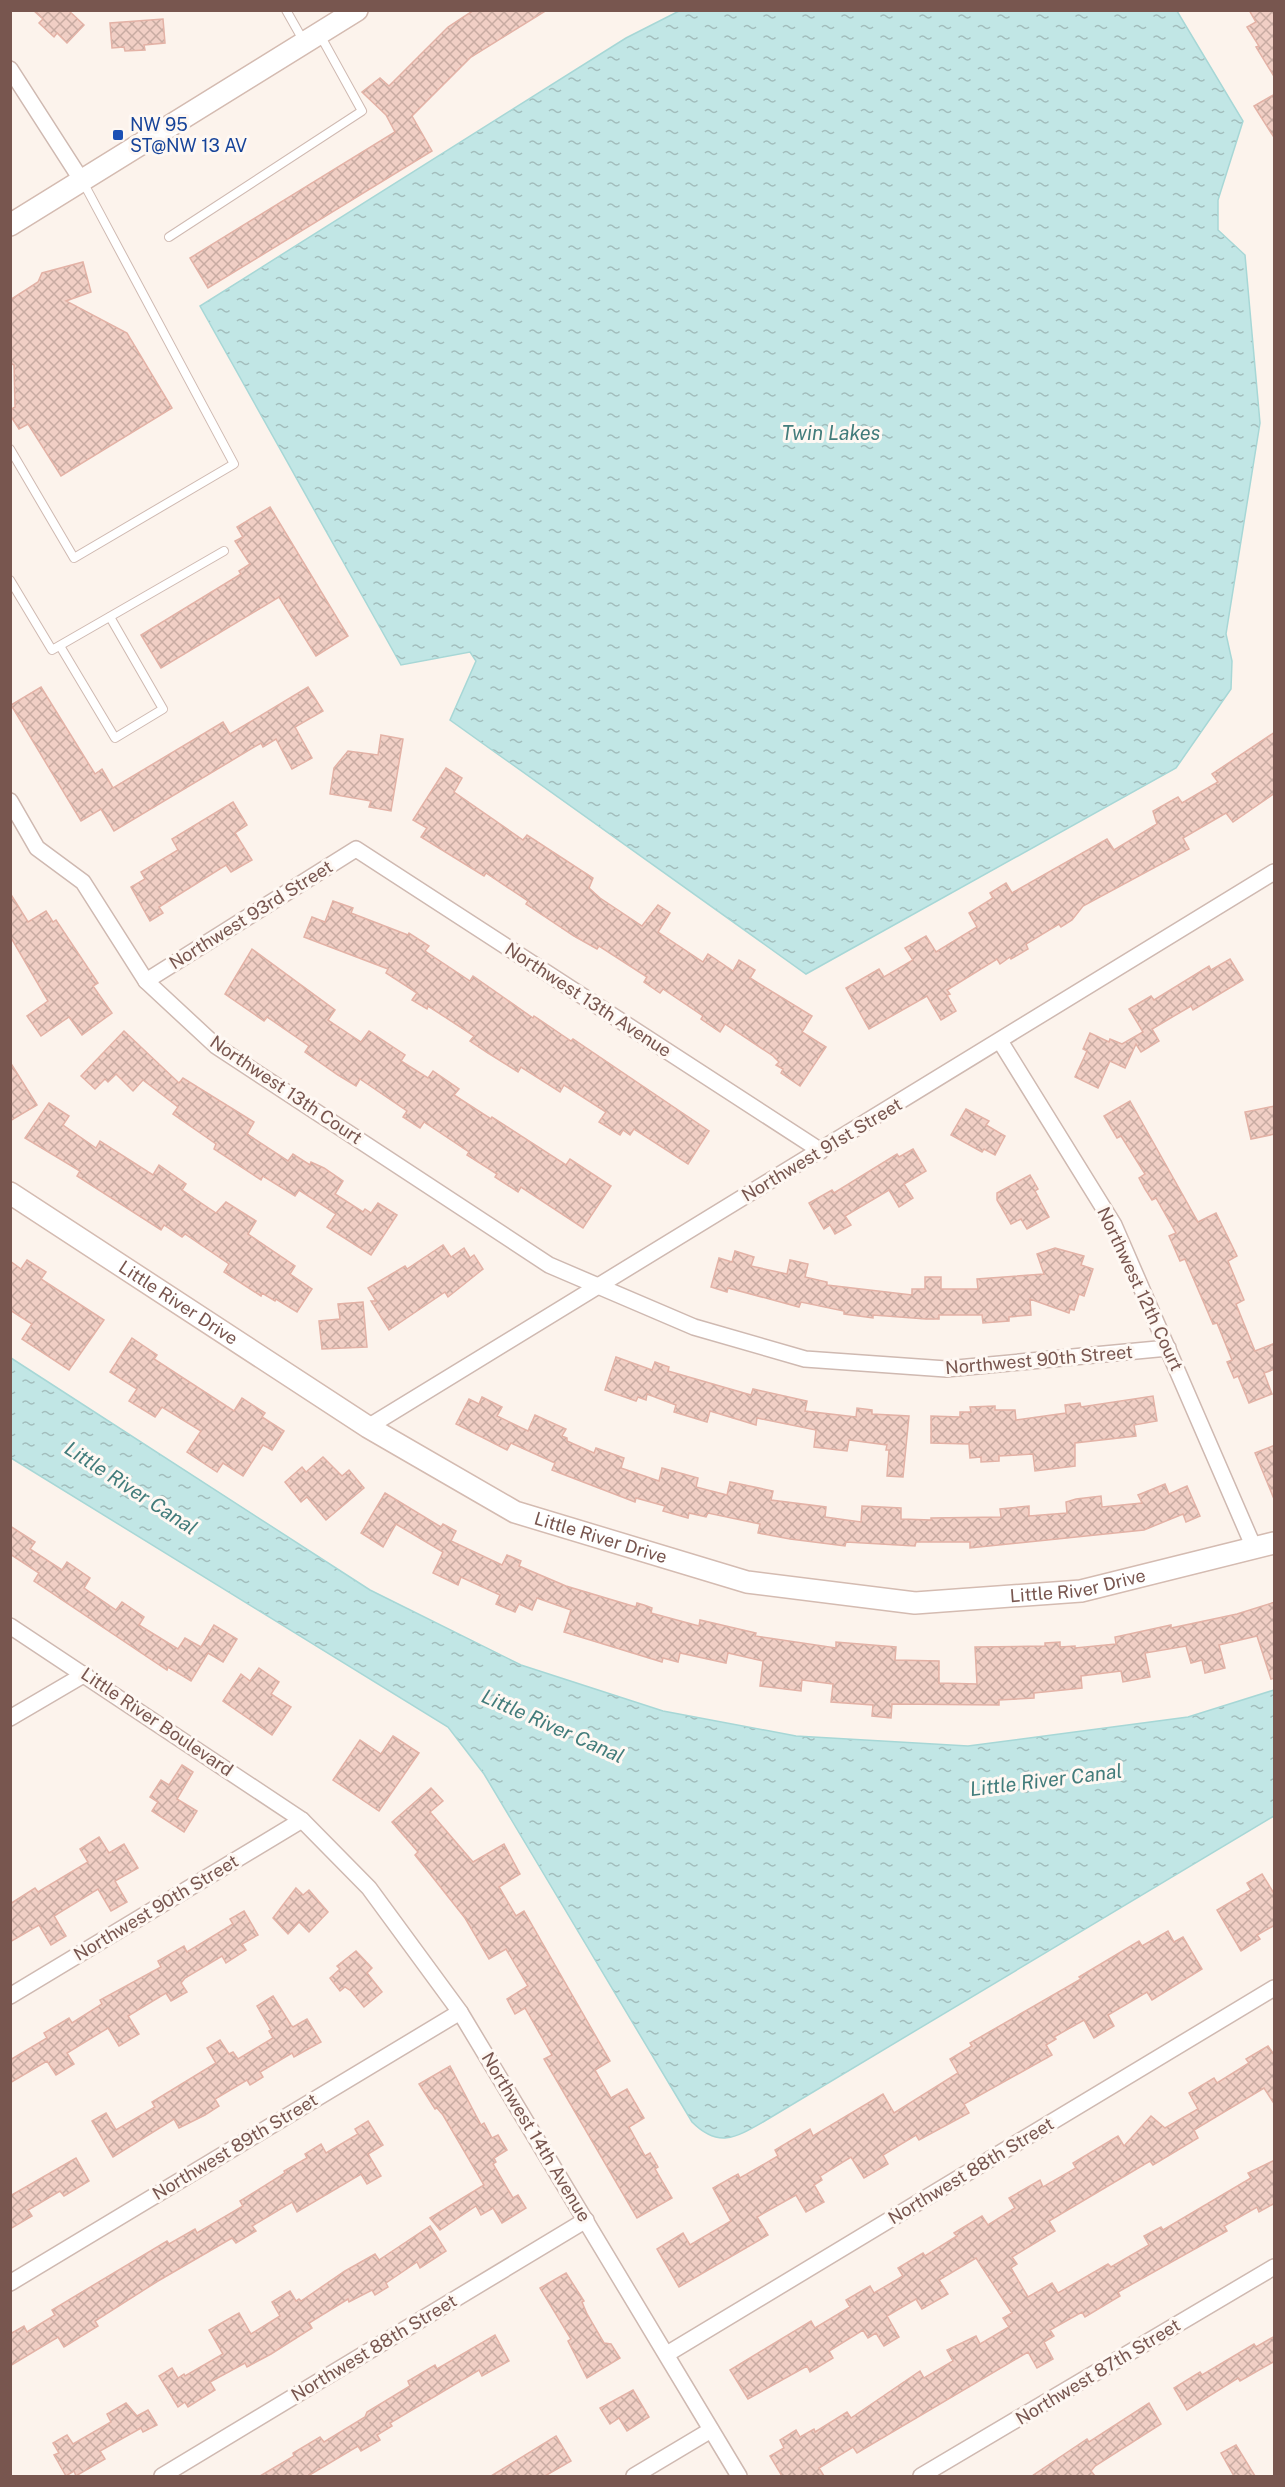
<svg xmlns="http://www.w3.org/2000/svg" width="1285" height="2487" font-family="'Public Sans',sans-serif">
	<defs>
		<pattern id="water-ripples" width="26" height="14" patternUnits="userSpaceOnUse" patternTransform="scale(1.5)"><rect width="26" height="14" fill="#c1e6e5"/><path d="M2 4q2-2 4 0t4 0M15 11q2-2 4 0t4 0" fill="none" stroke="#a2bdbc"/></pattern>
		<pattern id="building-cross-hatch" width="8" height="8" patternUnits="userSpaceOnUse" patternTransform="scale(1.5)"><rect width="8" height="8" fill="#f1cfc5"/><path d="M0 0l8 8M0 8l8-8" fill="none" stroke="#c8aba2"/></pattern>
	</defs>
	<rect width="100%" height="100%" fill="#fcf3ec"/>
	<!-- water -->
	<g fill="url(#water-ripples)" stroke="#a7d7d6" stroke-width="1.5">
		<polygon points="679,11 1177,11 1243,121 1218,200 1218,230 1245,255 1260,423 1226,634 1232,661 1231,689 1176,768 806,974 450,720 476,661 470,652 401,665 200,306 626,38"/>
		<path d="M11,1358L370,1590L521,1665L663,1711L796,1736L968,1746L1188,1717L1274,1690V1816L763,2122C735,2138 718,2148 692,2122L484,1774L448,1727L11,1458Z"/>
	</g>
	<!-- building -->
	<g fill="url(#building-cross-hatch)" stroke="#e3b2a6" stroke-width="1.5">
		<polygon points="33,10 68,10 84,25 67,43 57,33 54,37 39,23 43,19"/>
		<polygon points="474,10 547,10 471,57 412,116 432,151 208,288 190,258 395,132 386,115 362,92 380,78 389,86 448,27"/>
		<polygon points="1249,10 1275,10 1275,78 1256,47 1259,46 1247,27 1256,22"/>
		<polygon points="163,19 165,43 144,45 145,50 125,51 124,47 112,48 110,23"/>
		<polygon points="1275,94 1275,139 1254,106"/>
		<polygon points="83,262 91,292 66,301 127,333 172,408 61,476 28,424 19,429 10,415 10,410 15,407 14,365 10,363 10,300 38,282 42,273"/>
		<polygon points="270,507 348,636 316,656 279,597 161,668 141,635 241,574 239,571 250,564 235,541 243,537 237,527"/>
		<polygon points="41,687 95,774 102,769 113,788 223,722 230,734 308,687 323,711 295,727 312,758 292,769 276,739 263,747 261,743 114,831 101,809 81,821 11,705"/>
		<polygon points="1275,732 1275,793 1233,822 1226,813 1183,838 1189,849 1083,906 1072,920 1061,927 1059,924 1026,944 1028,949 1011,959 1010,957 1000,964 997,959 947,990 950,994 947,995 956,1011 941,1020 927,996 869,1029 846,988 879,969 884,977 913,960 905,948 926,936 936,952 977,927 969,913 993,898 990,893 1006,883 1012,893 1107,839 1114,850 1157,824 1153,811 1178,797 1182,803 1218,782 1212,774"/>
		<polygon points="381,735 403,739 391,811 369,807 371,801 330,794 334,768 348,751 378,755"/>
		<polygon points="446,768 462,778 454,792 523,840 527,835 593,878 589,888 600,898 642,926 658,905 670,913 658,932 703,962 708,954 733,971 739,960 755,970 750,978 812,1016 802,1032 826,1047 800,1086 781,1073 783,1069 776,1065 779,1062 773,1056 725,1024 720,1032 701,1019 703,1016 663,989 660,993 644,982 647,977 599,946 597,949 574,936 526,904 528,901 486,873 484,876 421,837 427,828 413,820"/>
		<polygon points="233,802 247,825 235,833 252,860 231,872 226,865 159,907 163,913 150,921 131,887 145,879 141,872 178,850 172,839"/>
		<polygon points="10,893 28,922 46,911 53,922 56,920 98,983 93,986 112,1013 82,1035 69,1017 41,1036 27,1016 48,1001 10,936"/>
		<polygon points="333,901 353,908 351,913 408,935 409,933 429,946 425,951 470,981 473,976 533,1018 534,1016 571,1041 573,1039 709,1131 688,1164 634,1129 630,1135 623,1130 620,1135 599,1122 606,1112 564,1085 560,1092 521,1067 518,1072 488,1053 470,1041 474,1036 428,1006 427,1009 412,1000 417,993 386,973 388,969 304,937 312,917 325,922"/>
		<polygon points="252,949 335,1010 328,1020 361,1042 369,1031 405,1055 401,1061 428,1078 433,1071 459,1089 454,1095 491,1119 492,1117 566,1165 570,1159 611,1186 583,1228 521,1187 518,1192 495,1177 497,1174 467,1155 469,1152 424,1122 420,1128 403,1117 407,1111 360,1079 356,1086 338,1075 305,1052 309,1046 267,1017 264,1021 225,994"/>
		<polygon points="1230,959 1243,980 1193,1010 1191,1006 1152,1029 1159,1041 1141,1052 1136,1044 1125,1068 1110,1061 1098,1088 1075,1077 1087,1051 1083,1049 1090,1033 1109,1042 1110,1039 1122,1044 1143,1032 1129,1009 1151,996 1154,1000 1209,966 1211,970"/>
		<polygon points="124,1031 179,1083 183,1078 254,1122 247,1134 288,1161 293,1154 310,1165 311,1162 324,1168 343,1181 335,1194 363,1212 365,1209 371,1213 378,1203 397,1215 371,1255 327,1227 336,1214 299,1190 295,1196 263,1176 261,1180 214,1149 216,1144 173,1114 178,1107 143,1080 133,1091 116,1074 108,1082 105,1079 95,1089 81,1076"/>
		<polygon points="10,1062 37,1105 10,1121"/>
		<polygon points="1130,1101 1198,1222 1216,1213 1237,1256 1228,1261 1244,1300 1236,1304 1255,1351 1275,1343 1275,1369 1264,1373 1272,1394 1249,1403 1238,1376 1234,1378 1227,1362 1232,1360 1217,1323 1213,1324 1185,1259 1180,1261 1169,1236 1176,1233 1156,1198 1152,1200 1145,1189 1139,1178 1145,1174 1121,1136 1117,1138 1104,1116"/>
		<polygon points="49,1103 69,1116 63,1125 96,1148 100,1141 153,1175 159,1165 186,1184 182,1190 216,1213 226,1202 256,1221 248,1234 295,1266 290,1274 312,1289 297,1312 276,1299 275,1301 262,1293 261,1296 224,1272 229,1264 185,1234 182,1237 164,1225 161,1230 77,1176 80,1171 25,1138"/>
		<polygon points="1275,1106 1275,1134 1251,1139 1245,1112"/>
		<polygon points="966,1109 989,1121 986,1125 1005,1136 995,1155 984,1149 982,1152 951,1135"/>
		<polygon points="913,1149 926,1171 904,1184 913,1198 899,1207 889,1190 845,1216 851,1225 835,1234 830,1225 824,1229 809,1203 832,1190 834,1193 897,1154 899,1157"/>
		<polygon points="1030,1175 1038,1189 1035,1191 1049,1217 1027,1229 1021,1219 1011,1224 997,1200 997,1193"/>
		<polygon points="443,1245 451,1257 464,1248 470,1258 474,1255 483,1269 448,1297 445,1292 389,1330 371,1301 376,1301 368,1288 405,1266 407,1269"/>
		<polygon points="1055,1248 1084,1256 1081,1265 1093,1269 1084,1296 1079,1294 1074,1310 1070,1309 1069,1313 1030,1299 1031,1315 1009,1317 1009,1321 983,1323 982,1315 939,1315 939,1319 926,1319 873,1315 873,1318 844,1314 844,1311 801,1302 799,1307 728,1288 727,1292 711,1287 719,1258 732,1262 735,1251 754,1257 751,1266 787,1274 790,1260 808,1264 805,1277 827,1282 827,1285 912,1295 912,1289 925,1289 925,1277 941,1277 941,1289 978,1289 977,1279 1044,1274 1037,1254"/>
		<polygon points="27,1260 46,1272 41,1279 104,1320 69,1370 22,1339 32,1324 10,1310 10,1261 21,1269"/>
		<polygon points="363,1302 367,1347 322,1349 319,1321 340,1319 338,1304"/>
		<polygon points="132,1338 157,1355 154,1359 234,1411 242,1398 265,1413 262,1417 284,1431 272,1450 263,1445 243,1476 223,1463 217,1472 187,1452 201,1431 162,1407 155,1417 129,1401 137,1389 110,1372"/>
		<polygon points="616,1357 652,1370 655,1362 669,1367 668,1371 751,1395 753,1389 807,1401 805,1411 856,1417 857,1408 872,1410 872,1414 909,1416 903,1477 887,1476 889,1450 886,1450 887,1445 849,1440 847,1451 814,1447 816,1430 757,1418 756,1425 710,1411 707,1422 674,1412 676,1405 647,1394 646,1400 638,1397 636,1401 605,1390"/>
		<polygon points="1153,1396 1157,1421 1134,1425 1136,1436 1075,1443 1075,1466 1035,1471 1033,1454 999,1456 999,1461 981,1462 981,1457 970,1458 969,1444 931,1443 931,1416 960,1417 960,1412 971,1412 970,1407 995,1406 995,1410 1015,1410 1016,1420 1066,1413 1065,1405 1080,1403 1081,1407"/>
		<polygon points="482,1397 502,1407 497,1416 528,1431 535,1415 566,1429 562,1436 567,1438 567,1441 594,1453 596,1448 624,1458 621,1468 659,1481 662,1468 698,1478 696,1487 727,1495 730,1482 773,1491 771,1500 826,1507 825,1517 861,1522 862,1506 901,1508 901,1519 931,1520 931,1518 1001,1517 1000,1509 1029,1506 1029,1516 1067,1513 1066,1502 1076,1499 1101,1496 1102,1507 1142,1503 1138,1495 1165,1484 1169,1494 1187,1486 1200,1516 1186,1522 1183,1514 1144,1530 970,1548 970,1542 916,1542 915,1546 846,1542 845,1546 790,1539 758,1533 760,1524 708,1513 706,1517 689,1513 688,1518 663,1511 665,1506 636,1498 635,1502 552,1470 555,1463 511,1443 507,1450 456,1424 469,1399 479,1404"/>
		<polygon points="1275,1445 1275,1499 1274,1499 1255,1453"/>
		<polygon points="323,1457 342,1476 349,1470 364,1488 326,1520 307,1497 301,1502 285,1482 302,1467 306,1472"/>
		<polygon points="385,1493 441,1527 443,1524 456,1531 451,1541 502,1565 507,1555 521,1561 519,1566 566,1586 636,1607 637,1603 644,1605 652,1608 651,1613 699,1626 700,1620 756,1633 755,1636 836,1648 836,1642 896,1647 895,1660 939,1661 939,1683 977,1684 975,1647 1045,1646 1045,1643 1060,1642 1060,1647 1075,1646 1075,1648 1116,1644 1115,1637 1171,1625 1171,1628 1237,1614 1275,1602 1275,1678 1271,1679 1257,1636 1219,1645 1225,1668 1205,1673 1202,1660 1191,1663 1186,1646 1145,1653 1150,1677 1123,1682 1121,1671 1081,1676 1082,1688 1034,1693 1034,1698 999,1700 999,1705 892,1704 891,1718 872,1716 873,1705 831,1702 833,1684 802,1680 801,1691 760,1686 763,1661 728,1653 726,1663 680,1653 678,1662 663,1658 662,1662 564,1632 571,1610 537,1598 532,1610 519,1604 515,1612 496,1604 500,1595 461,1577 458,1585 433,1573 443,1552 396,1524 383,1547 361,1533"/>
		<polygon points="10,1526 35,1542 30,1549 62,1570 67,1562 90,1578 84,1588 116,1610 122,1602 144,1617 139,1625 178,1649 185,1638 201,1647 214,1625 237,1639 223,1662 208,1653 191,1681 168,1667 167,1670 34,1581 39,1573 10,1554"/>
		<polygon points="259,1668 279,1682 271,1694 291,1707 272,1735 223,1701 241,1674 250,1681"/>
		<polygon points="393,1736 419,1753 379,1811 333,1780 360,1740 381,1754"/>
		<polygon points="182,1765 193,1772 177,1799 197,1811 184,1832 152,1811 158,1802 150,1797 161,1780 169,1785"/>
		<polygon points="431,1788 443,1801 430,1812 473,1862 504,1844 520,1874 499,1887 516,1916 524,1911 610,2061 595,2070 611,2098 627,2089 644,2118 629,2127 645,2156 650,2153 658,2167 655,2169 672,2198 637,2218 544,2059 552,2055 525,2008 515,2014 507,1999 528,1986 506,1949 489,1959 465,1918 415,1855 418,1852 392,1822"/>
		<polygon points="99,1837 109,1853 124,1844 138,1868 115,1881 127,1902 111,1911 98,1889 54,1916 66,1936 51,1945 39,1925 10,1942 10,1904 35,1888 38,1892 88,1862 80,1849"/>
		<polygon points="1262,1874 1275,1895 1275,1925 1257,1935 1260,1939 1241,1951 1217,1910 1251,1890 1247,1883"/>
		<polygon points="296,1888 303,1895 309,1890 328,1912 309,1932 299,1922 288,1934 273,1918"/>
		<polygon points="244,1911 258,1935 242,1944 246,1950 226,1963 222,1956 185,1978 181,1983 187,1992 171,2001 166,1993 128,2016 139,2034 119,2046 108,2028 67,2053 74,2064 56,2075 47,2061 10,2083 10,2060 47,2038 44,2033 69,2018 72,2023 102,2004 100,2000 161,1967 158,1961 184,1946 187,1952 233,1924 230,1919"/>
		<polygon points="1168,1931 1174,1942 1183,1937 1202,1969 1152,2000 1147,1992 1108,2015 1114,2026 1094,2038 1084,2020 1054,2037 1056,2039 1046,2045 1052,2055 964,2104 969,2113 919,2140 916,2135 883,2155 888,2164 864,2178 851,2157 820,2176 822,2180 814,2185 824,2202 806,2212 796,2195 757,2217 768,2235 679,2287 657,2249 683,2233 690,2245 731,2221 713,2188 738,2174 740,2178 778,2156 775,2150 810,2129 813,2136 883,2094 894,2113 958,2073 950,2059 972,2046 970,2043 1081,1979 1079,1977 1139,1941 1142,1946"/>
		<polygon points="356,1951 372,1968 367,1973 382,1992 364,2007 351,1991 345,1987 340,1991 330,1978 340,1969 337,1966"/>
		<polygon points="273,1996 291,2025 293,2027 307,2019 321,2042 294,2057 292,2053 260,2072 263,2077 250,2085 247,2080 215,2099 219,2106 205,2115 179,2128 174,2119 113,2157 92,2121 106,2113 116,2130 155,2107 152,2102 216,2063 207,2048 220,2040 229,2054 233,2052 238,2059 273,2038 269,2031 271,2030 257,2006"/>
		<polygon points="1268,2046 1275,2056 1275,2105 1264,2088 1194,2130 1198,2138 1153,2165 1150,2161 1049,2221 1055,2231 1012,2257 1017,2264 1011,2268 1028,2297 1052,2283 1058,2293 1108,2264 1111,2267 1149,2245 1144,2236 1161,2227 1163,2230 1251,2178 1248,2173 1275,2160 1275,2203 1259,2212 1257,2207 1224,2226 1227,2231 1118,2292 1120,2296 1085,2317 1082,2312 1050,2330 1054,2336 1044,2342 1053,2359 1037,2368 1028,2352 857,2453 853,2447 819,2468 824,2476 782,2476 770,2456 784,2448 780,2440 796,2430 800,2437 814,2429 815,2432 847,2412 851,2418 920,2371 924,2378 953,2361 947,2350 976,2336 980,2344 1009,2327 1003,2318 1012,2313 976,2258 939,2280 948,2294 922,2309 916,2299 887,2316 899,2337 884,2346 876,2333 868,2338 863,2330 829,2351 833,2358 810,2372 807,2366 748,2399 730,2370 811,2321 815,2328 850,2307 846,2300 870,2286 874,2293 903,2276 898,2268 923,2253 925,2256 957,2236 954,2233 982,2216 988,2225 1015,2208 1009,2198 1040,2180 1043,2187 1076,2168 1073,2163 1118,2136 1124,2146 1151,2116 1165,2128 1198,2109 1189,2093 1214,2078 1217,2083 1249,2063 1246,2059"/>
		<polygon points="450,2066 481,2125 484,2123 492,2138 498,2135 507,2150 494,2158 496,2162 493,2164 513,2198 518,2195 526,2208 502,2223 493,2208 481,2215 476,2206 440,2230 430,2218 484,2185 443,2115 437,2108 435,2109 419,2084"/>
		<polygon points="368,2121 383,2145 368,2154 381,2176 367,2184 361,2174 297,2212 292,2202 252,2226 256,2231 236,2243 232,2238 158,2281 95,2321 98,2326 64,2347 58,2337 10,2366 10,2334 24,2326 27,2332 55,2315 52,2310 167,2241 169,2244 195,2229 197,2233 243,2206 240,2201 285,2173 284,2171 307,2158 305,2154 321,2144 326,2153 358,2134 355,2129"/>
		<polygon points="76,2158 89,2181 64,2196 60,2191 28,2210 32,2216 10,2229 10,2196"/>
		<polygon points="430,2226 446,2251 420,2268 417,2262 386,2283 388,2287 375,2295 372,2290 349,2302 348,2299 309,2323 312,2328 271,2354 247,2367 245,2363 210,2382 215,2390 188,2407 185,2402 178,2407 159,2376 172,2368 178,2378 184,2374 185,2376 223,2354 209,2330 239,2313 251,2334 280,2316 272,2302 290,2291 296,2301 299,2299 301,2301 345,2271 375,2254 379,2260"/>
		<polygon points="566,2273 584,2301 582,2302 587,2314 604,2343 611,2344 620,2358 587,2378 568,2341 571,2339 540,2288"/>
		<polygon points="495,2335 509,2361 482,2376 479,2370 390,2423 392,2426 377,2435 380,2440 361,2451 358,2446 308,2476 260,2476 294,2456 293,2453 320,2437 324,2442 365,2417 367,2412 410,2386 408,2381 435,2365 437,2369"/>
		<polygon points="1275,2336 1275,2361 1240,2381 1238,2378 1187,2410 1174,2388 1200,2372 1202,2375 1254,2344 1256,2347"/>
		<polygon points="633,2390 649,2417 627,2431 619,2418 610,2424 600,2408"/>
		<polygon points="126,2403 137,2416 148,2410 157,2425 143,2432 141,2428 100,2451 105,2459 76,2476 74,2471 66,2476 54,2455 59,2453 53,2443 67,2435 73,2444 111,2422 107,2414"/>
		<polygon points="1149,2403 1161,2424 1095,2466 1091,2471 1095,2476 1032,2476 1087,2439 1089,2442"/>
		<polygon points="556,2436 571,2461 545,2476 491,2476"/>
		<polygon points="1236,2445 1255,2476 1234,2476 1221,2453"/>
	</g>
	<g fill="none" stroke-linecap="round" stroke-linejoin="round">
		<defs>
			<g id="lane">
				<polyline points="286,10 303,40"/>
				<polyline points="169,237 362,111 320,35"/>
				<polyline points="10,449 74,558 234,464 83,182"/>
				<polyline points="10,580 52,650 224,551"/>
				<polyline points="60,646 115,738 163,709 110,617"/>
			</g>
			<g id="street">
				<polyline points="10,69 82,181"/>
				<polyline points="10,801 37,848 83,882 146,981 216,1046 549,1265 694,1327 805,1359 946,1369 1168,1348"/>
				<polyline points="146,981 356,849 821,1151"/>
				<polyline points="1000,1041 1114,1225 1255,1550"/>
				<polyline points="368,1427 1274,872"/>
				<polyline points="10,1626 302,1820 369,1888 460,2012 739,2476"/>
				<polyline points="10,1718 85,1674"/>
				<polyline points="10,1996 302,1820"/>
				<polyline points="10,2283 460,2012"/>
				<polyline points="667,2354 1274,1988"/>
				<polyline points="162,2476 586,2220"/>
				<polyline points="634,2476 711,2430"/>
				<polyline points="921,2476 1274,2267"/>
			</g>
			<g id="secondary">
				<polyline points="10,225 357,10"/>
				<path id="s1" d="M10,1193L368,1427L515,1512L747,1582L915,1603L1081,1591L1274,1543"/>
			</g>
		</defs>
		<!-- lane casing -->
		<use href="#lane" stroke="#cfb9b1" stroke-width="10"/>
		<!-- street casing -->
		<use href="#street" stroke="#cfb9b1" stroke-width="18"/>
		<!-- secondary casing -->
		<use href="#secondary" stroke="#d4bbb1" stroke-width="24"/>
		<!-- lane -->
		<use href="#lane" stroke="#fff" stroke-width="8"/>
		<!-- street -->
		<use href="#street" stroke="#fff" stroke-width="15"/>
		<!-- secondary -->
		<use href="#secondary" stroke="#fff" stroke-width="21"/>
	</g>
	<!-- markers -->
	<rect fill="#1a4fb4" stroke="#fef8f3" stroke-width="2" x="112" y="129" width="12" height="12" rx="3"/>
	<g text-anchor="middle" stroke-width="6" stroke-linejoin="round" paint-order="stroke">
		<!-- transit labels -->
		<g font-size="18" fill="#164399" stroke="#fef8f3" text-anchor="start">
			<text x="130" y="131">NW 95<tspan x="130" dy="21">ST@NW 13 AV</tspan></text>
		</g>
		<!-- street labels -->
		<g font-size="18" fill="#78564f" stroke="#fef8f3">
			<text transform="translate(251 915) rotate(-32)" y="6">Northwest 93rd Street</text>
			<text transform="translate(588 1000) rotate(33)" y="6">Northwest 13th Avenue</text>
			<text transform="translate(286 1090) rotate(34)" y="6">Northwest 13th Court</text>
			<text transform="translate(822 1150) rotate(-31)" y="6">Northwest 91st Street</text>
			<text transform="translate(1140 1289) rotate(65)" y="6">Northwest 12th Court</text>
			<text dy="6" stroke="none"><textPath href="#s1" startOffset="201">Little River Drive</textPath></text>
			<text transform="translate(1039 1360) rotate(-5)" y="6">Northwest 90th Street</text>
			<text dy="6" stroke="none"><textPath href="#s1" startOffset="687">Little River Drive</textPath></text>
			<text dy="6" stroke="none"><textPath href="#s1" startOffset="1173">Little River Drive</textPath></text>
			<text transform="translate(157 1722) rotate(34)" y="6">Little River Boulevard</text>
			<text transform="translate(156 1908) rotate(-31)" y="6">Northwest 90th Street</text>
			<text transform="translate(536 2137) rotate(59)" y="6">Northwest 14th Avenue</text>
			<text transform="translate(235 2147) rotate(-31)" y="6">Northwest 89th Street</text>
			<text transform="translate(971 2171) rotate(-31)" y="6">Northwest 88th Street</text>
			<text transform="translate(374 2348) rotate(-31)" y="6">Northwest 88th Street</text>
			<text transform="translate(1098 2372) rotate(-31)" y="6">Northwest 87th Street</text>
		</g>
		<!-- water labels -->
		<g font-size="20" font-style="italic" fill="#427c7b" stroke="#fef8f3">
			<text x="831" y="440">Twin Lakes</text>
			<text transform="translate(131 1488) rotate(33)" y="7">Little River Canal</text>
			<text transform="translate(553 1726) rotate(24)" y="7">Little River Canal</text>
			<text transform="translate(1046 1780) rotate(-7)" y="7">Little River Canal</text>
		</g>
	</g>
	<!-- border -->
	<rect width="1285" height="2487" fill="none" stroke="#78564f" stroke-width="24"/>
</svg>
